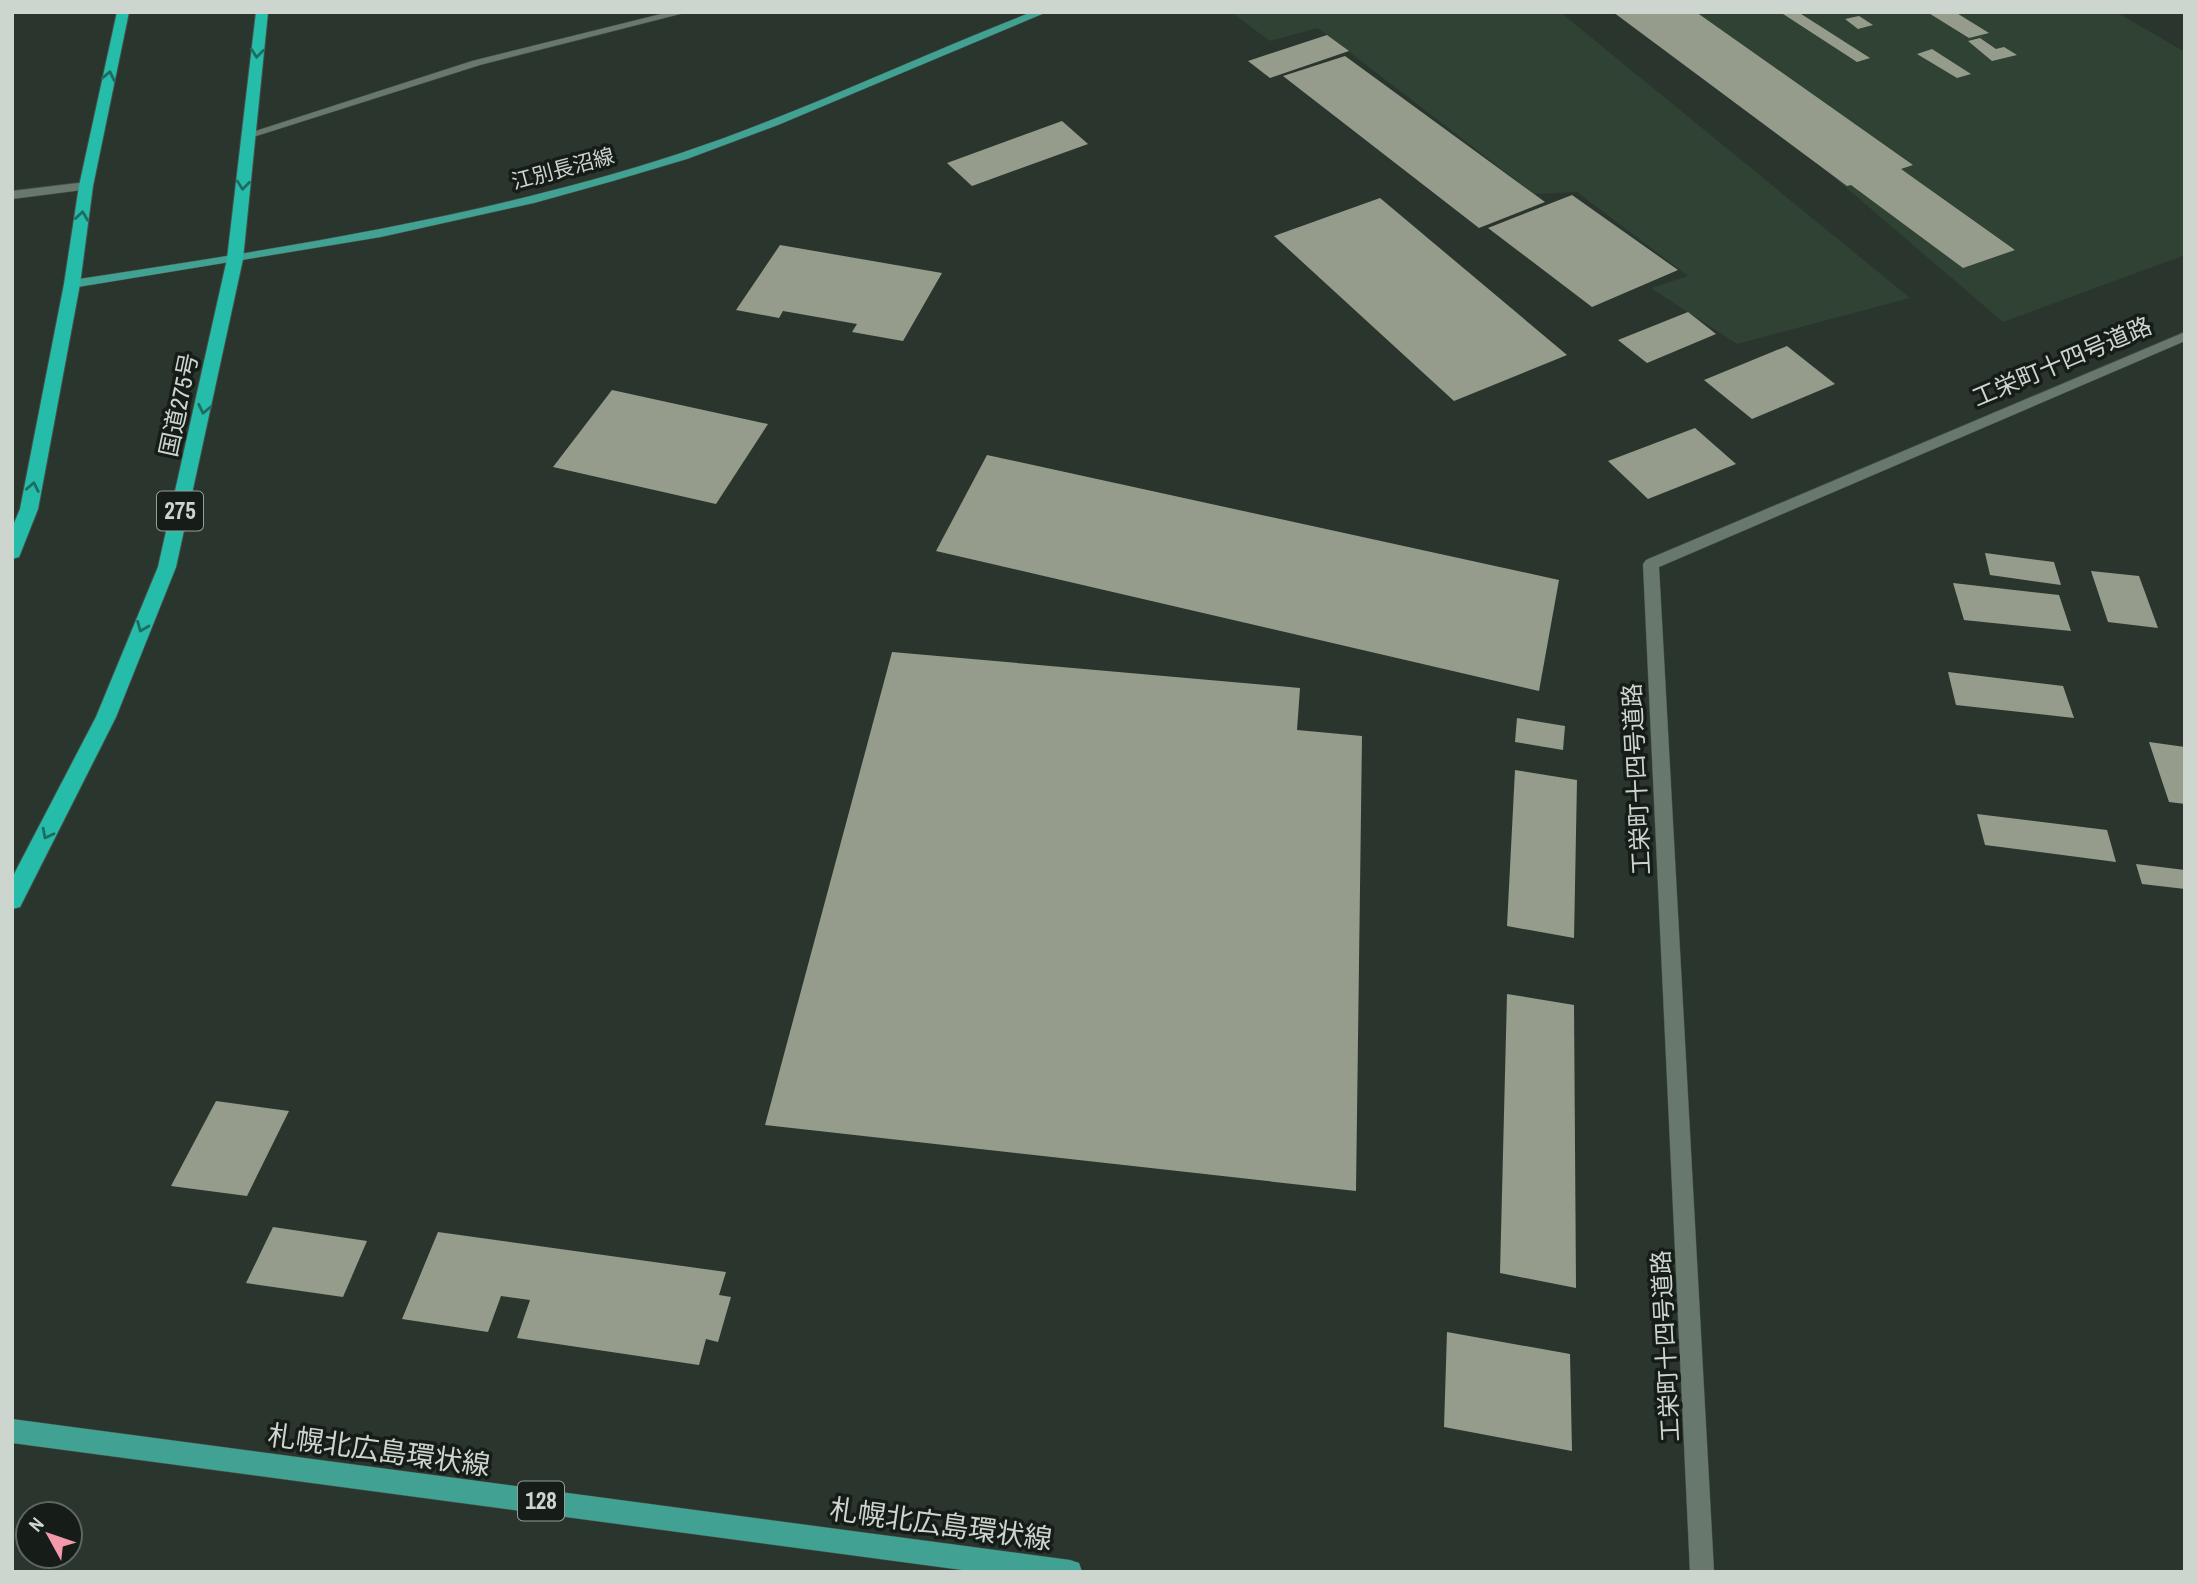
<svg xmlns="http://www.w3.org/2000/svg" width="2197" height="1584" font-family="'Archivo Narrow','Noto Sans JP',sans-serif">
	<rect width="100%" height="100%" fill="#2a362d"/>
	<!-- built -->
	<g fill="#2f4234">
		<polygon points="1231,12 1560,12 1910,298 1737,344 1651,288 1688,276 1577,192 1534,194 1318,28 1270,41"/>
		<polygon points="1641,12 2116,12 2185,52 2185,255 2003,322"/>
	</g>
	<!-- building -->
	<g fill="#969c8c">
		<polygon points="1613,12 1696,12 1913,165 1901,169 2015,250 1963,268 1851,185 1847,186"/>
		<polygon points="1780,12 1798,12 1870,58 1857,62"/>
		<polygon points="1927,12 1955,12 1989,33 1969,38"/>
		<polygon points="1859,16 1873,25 1858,29 1845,19"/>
		<polygon points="1327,35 1349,51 1270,78 1248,61"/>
		<polygon points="1980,38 1996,49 2004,47 2017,55 1992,61 1968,41"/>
		<polygon points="1932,49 1971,74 1957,78 1917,54"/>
		<polygon points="1345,56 1534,194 1545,202 1479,228 1283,76"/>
		<polygon points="1062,121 1088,144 972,186 947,163"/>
		<polygon points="1572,195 1678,270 1592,307 1488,228"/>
		<polygon points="1380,198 1567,355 1454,401 1274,236"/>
		<polygon points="780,245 942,273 903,341 852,332 857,324 783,311 779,318 736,310"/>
		<polygon points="1688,312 1716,334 1647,363 1618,340"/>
		<polygon points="1787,346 1835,384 1752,419 1704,380"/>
		<polygon points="612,390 768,424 716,504 553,467"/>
		<polygon points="1695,428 1736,464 1648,499 1608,461"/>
		<polygon points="987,455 1559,580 1539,691 936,551"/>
		<polygon points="1985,553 2054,562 2061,585 1990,575"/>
		<polygon points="2091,571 2139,576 2158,628 2108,622"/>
		<polygon points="1953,583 2059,595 2071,631 1964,620"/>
		<polygon points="892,652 1300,688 1297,730 1362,736 1356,1191 765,1125"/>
		<polygon points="1948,672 2063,686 2074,718 1956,705"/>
		<polygon points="1517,718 1565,726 1563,750 1515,742"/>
		<polygon points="2149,742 2185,747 2185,804 2169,802"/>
		<polygon points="1515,770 1577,780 1574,938 1507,926"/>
		<polygon points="1977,814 2107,830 2116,862 1985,845"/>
		<polygon points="2136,864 2185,870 2185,889 2142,884"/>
		<polygon points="1507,994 1574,1005 1576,1288 1500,1273"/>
		<polygon points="216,1101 289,1111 247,1196 171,1186"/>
		<polygon points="273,1227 367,1241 343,1297 246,1283"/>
		<polygon points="438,1232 726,1272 719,1295 731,1297 718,1342 706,1339 699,1365 517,1338 530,1300 501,1296 488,1332 402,1319"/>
		<polygon points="1447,1332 1570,1354 1572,1451 1444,1427"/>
	</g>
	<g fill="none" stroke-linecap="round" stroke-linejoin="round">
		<defs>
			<g id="minor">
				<polygon points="669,12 688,12 480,65 253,137 243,135 472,61"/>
				<polygon points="86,182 92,186 90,189 12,199 12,191"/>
				<polygon points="2185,332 2185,341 1659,567 1714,1572 1690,1572 1643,564 1646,560"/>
			</g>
			<g id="major">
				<path d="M1032,12H1047L778,125L687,159L613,181L534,203L381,237L72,288L65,284L72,280C276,249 481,218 678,154C799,114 913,58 1032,12Z"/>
				<polygon points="12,1419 1070,1560 1079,1563 1082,1572 977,1572 12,1443"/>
			</g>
			<g id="highway">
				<polygon points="117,12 129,12 93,186 80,284 38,509 21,552 19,557 12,559 12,528 20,509 64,284 79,186"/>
				<polygon points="256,12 268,12 243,259 176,567 116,717 20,907 12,909 12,878 96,717 158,567 227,259"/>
			</g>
		</defs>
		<!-- minor casing -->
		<use href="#minor" stroke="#465149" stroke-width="1"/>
		<!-- major casing -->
		<use href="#major" stroke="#465149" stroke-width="1"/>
		<!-- highway casing -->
		<use href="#highway" stroke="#465149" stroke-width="2"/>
		<!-- minor -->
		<use href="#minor" fill="#69786d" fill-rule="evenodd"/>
		<!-- major -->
		<use href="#major" fill="#41a192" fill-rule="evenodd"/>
		<!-- highway -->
		<use href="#highway" fill="#26bcaa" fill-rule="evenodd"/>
	</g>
	<!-- one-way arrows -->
	<defs><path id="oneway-chevron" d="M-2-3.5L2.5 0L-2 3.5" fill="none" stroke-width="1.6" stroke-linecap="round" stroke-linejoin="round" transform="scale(1.75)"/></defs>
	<g stroke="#1e6c61">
		<use href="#oneway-chevron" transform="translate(257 53) rotate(96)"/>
		<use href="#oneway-chevron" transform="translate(109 76) rotate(-78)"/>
		<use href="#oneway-chevron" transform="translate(243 185) rotate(96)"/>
		<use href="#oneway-chevron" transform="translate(82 216) rotate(-82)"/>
		<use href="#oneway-chevron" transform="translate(204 409) rotate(102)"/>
		<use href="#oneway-chevron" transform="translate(33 487) rotate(-79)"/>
		<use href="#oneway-chevron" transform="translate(142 627) rotate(112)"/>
		<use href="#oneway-chevron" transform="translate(47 834) rotate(117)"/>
	</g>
	<g text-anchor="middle" stroke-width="7" stroke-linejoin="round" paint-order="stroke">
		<!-- far-street labels -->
		<g font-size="21" fill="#cdd5cf" stroke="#161c18">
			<text transform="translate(563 169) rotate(-15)" y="7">江別長沼線</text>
		</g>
		<!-- shield labels -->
		<g fill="#161c18" stroke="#969e98" stroke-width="2">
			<rect x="157" y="491.5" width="46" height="39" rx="5"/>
			<rect x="518" y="1481.5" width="46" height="39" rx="5"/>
		</g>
		<g font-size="23" font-weight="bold" fill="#cdd5cf">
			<text x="180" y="519">275</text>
			<text x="541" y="1509">128</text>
		</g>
		<!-- street labels -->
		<g font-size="24" fill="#cdd5cf" stroke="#161c18">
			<text transform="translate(2062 362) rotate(-23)" y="8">工栄町十四号道路</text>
			<text transform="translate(179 405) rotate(-78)" y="8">国道275号</text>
			<text transform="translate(1637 779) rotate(-93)" y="8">工栄町十四号道路</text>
			<text transform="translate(1666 1346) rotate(-93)" y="8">工栄町十四号道路</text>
		</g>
		<!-- near-street labels -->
		<g font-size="28" fill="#cdd5cf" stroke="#161c18">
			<text transform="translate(379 1450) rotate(8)" y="10">札幌北広島環状線</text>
			<text transform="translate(941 1524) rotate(8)" y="10">札幌北広島環状線</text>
		</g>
	</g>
	<!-- border -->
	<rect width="2197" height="1584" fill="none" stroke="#cdd5cf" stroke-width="28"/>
	<!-- north arrow -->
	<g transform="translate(49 1535) rotate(310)"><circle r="33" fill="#161c18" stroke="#5f6661" stroke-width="2"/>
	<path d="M0-5L12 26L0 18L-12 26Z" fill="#f29aac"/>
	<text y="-10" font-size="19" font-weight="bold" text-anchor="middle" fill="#cdd5cf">N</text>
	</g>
</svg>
